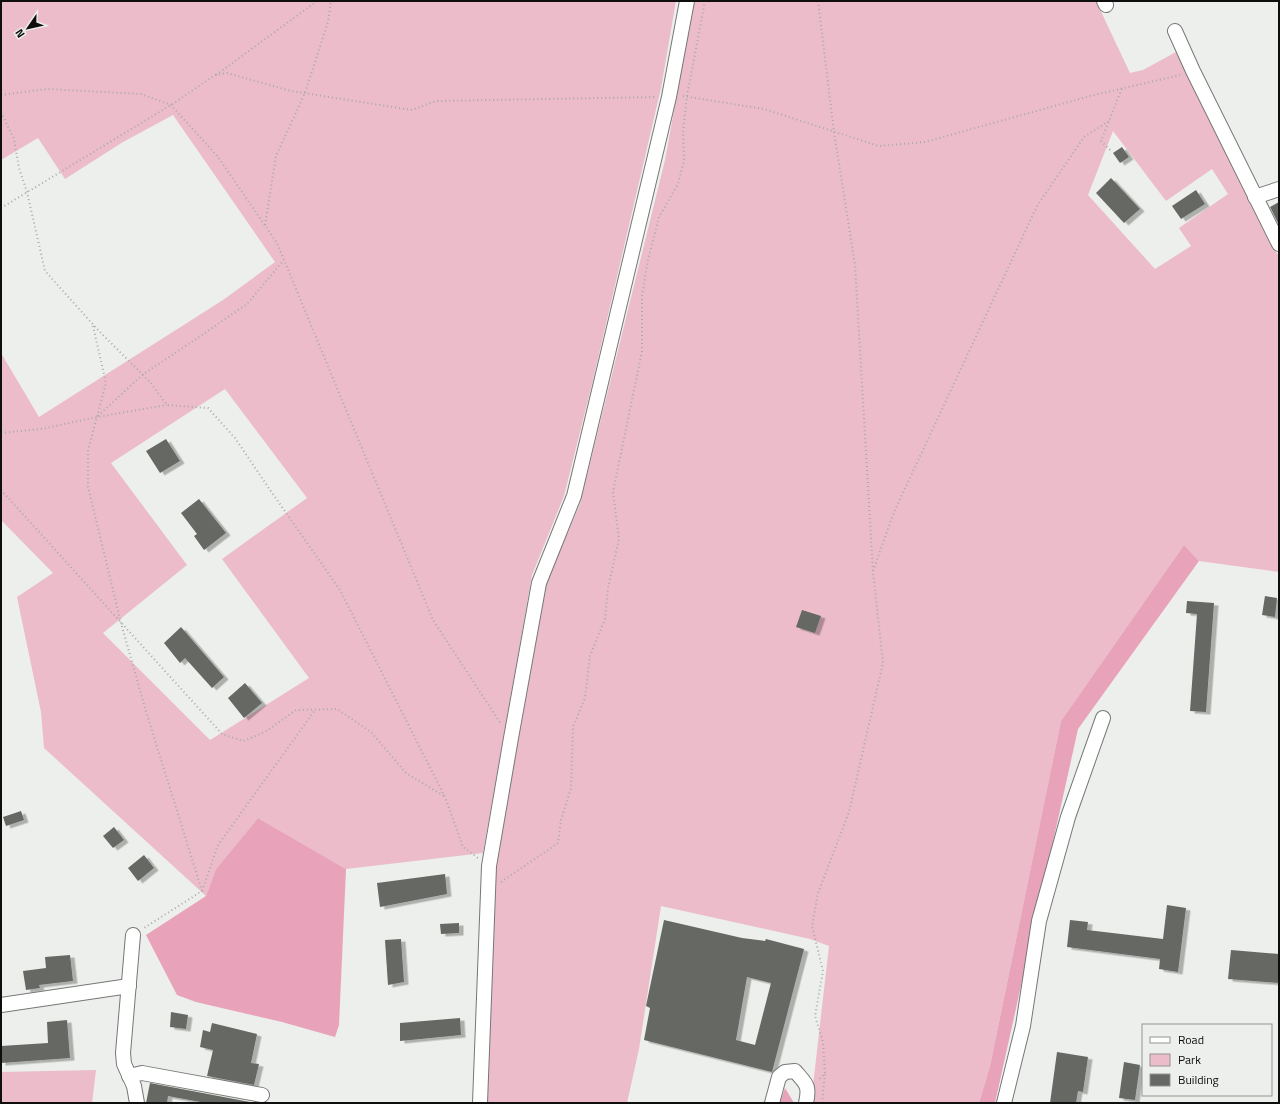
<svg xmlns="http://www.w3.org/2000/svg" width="1280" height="1104" font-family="'Titillium Web',sans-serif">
	<defs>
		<filter id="shadow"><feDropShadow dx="4.5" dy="2.5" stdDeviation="0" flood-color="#0004"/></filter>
	</defs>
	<rect width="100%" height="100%" fill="#ecefeb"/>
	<!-- green -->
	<g fill="#ecbccb" fill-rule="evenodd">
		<path d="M1,1H676L661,88L592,384L564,496L532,575L483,853L346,869L258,818L216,869L206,896L44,748L41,712L17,597L53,573L1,520V353L39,417L223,300L275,262L173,115L123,142L65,179L38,138L1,160ZM225,389L307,498L222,559L309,678L210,740L103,633L187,565L111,463Z"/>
		<path d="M694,1H1096L1130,73L1143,70L1176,52L1279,257V572L1199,561L1184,545L1061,721L990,1066L979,1103H811L829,946L810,939L661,906L639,1049L627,1103H485L494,869L546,583L580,504L665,160ZM1113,131L1166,201L1212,169L1228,194L1179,228L1191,246L1155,269L1088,195Z"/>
		<polygon points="96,1070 92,1103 1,1103 1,1072"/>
	</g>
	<!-- forest -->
	<g fill="#e8a2b9">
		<polygon points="1184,545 1199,561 1078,729 995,1103 979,1103 990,1066 1061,721"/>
		<polygon points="258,818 346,869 339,1025 335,1037 282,1022 196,1002 177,995 146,935 206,896 216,869"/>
		<polygon points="785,1088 794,1103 780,1103"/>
	</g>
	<!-- building -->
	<g fill="#656864" fill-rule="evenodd" filter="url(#shadow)">
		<polygon points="1122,147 1129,157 1120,163 1113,153"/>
		<polygon points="1111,178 1140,209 1124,223 1096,193"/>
		<polygon points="1196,190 1205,204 1181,219 1172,206"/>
		<polygon points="1279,202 1279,225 1270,207"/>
		<polygon points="166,439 180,461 160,473 146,451"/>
		<polygon points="199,499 226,533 204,550 194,536 197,534 181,513"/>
		<polygon points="1265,596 1277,598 1275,617 1262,615"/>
		<polygon points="1187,601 1214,603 1206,712 1190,711 1197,614 1186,613"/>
		<polygon points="802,610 821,616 815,633 796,627"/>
		<polygon points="181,627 224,677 212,688 185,658 180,663 164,643"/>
		<polygon points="245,683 262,703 244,718 228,698"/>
		<polygon points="21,811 24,820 6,826 3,817"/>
		<polygon points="114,827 124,840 113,848 103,836"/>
		<polygon points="144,855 154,868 138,881 128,868"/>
		<polygon points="445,874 447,894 380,907 377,883"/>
		<polygon points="1167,905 1186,908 1178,972 1159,969 1160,959 1067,947 1070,920 1088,922 1087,930 1163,939"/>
		<path d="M664,920L742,938L765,941L766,939L804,949L772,1072L644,1040L650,1008L646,1006ZM747,977L771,983L755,1045L736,1040Z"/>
		<polygon points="459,923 459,933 441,934 440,924"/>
		<polygon points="401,939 404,982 388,985 385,940"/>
		<polygon points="1231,950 1279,954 1279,983 1228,979"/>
		<polygon points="70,955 73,981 39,985 40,988 26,990 23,971 46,968 45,957"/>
		<polygon points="171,1012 188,1015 186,1029 170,1027"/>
		<polygon points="460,1018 461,1035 400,1041 400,1023"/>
		<polygon points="67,1020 70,1058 1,1063 1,1046 48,1043 47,1022"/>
		<polygon points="212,1023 257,1034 251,1063 259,1064 254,1085 207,1076 213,1050 200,1047 203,1030 210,1032"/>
		<polygon points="1057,1052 1088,1057 1083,1092 1078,1091 1076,1103 1050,1103"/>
		<polygon points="1124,1062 1140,1065 1135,1100 1119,1098"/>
		<polygon points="150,1083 250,1102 250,1103 206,1103 168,1096 167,1103 146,1103"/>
	</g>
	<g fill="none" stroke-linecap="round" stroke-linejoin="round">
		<defs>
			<g id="minor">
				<polyline points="1104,1 1106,5"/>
				<polyline points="1175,31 1193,71 1279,244"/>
				<polyline points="1255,197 1279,189"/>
				<polyline points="133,935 123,1053 124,1064 134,1086 137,1103"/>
				<polyline points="1,1005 129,986"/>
				<polyline points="129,1076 142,1073 262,1095"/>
				<polyline points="480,1103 489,866 511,738 539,583 574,496 669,97 687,1"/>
				<path d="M772,1103L779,1077L785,1072L795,1071C806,1084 810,1085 806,1103"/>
				<polyline points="1004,1103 1023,1026 1039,921 1068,817 1103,718"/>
			</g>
		</defs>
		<!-- minor casing -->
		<use href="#minor" stroke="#757874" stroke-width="16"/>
		<!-- path -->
		<g stroke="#a8aaa7" stroke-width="2" stroke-dasharray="1 3" stroke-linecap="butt">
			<polyline points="818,1 834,132 855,265 873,572 883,663 849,812 818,893 812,926 823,971 815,1016 823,1042 825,1073 818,1081"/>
			<polyline points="216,75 317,1"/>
			<polyline points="1,95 47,89 141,94 171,105 218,157 277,243 433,620 501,724"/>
			<polyline points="683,96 764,109 879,146 925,142 1090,96 1180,75"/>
			<polyline points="1,112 14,139 19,168 27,192 45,271 98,330 150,382 167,405 208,408 235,438 268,487 340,590 445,797 463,847 478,858"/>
			<polyline points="1110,150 1101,141 1122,88"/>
			<polyline points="1,208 171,105 215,75 227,73 291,91 412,110 436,101 656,97"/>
			<polyline points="265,225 276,156 305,93 328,22 331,1"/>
			<polyline points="93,326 106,383 88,450 88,487 121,623 145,708 202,891 144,928"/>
			<polyline points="98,416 142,375 202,335 247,304 283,261"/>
			<polyline points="1,433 41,429 97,417 167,405"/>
			<polyline points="1,490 222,734 243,741 265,732 296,710 337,709 371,732 406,773 444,796"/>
			<polyline points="873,571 894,512 1037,206 1084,137 1109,121"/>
			<polyline points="501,882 558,843 561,820 571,788 573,727 585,698 590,656 605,619 608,588 619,539 613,492 642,351 642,296 648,260 659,217 678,184 684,160 683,131 687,96 705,1"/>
			<polyline points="202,891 218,845 315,710"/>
			<polyline points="822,1103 825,1074"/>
		</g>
		<!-- minor -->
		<use href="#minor" stroke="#fff" stroke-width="14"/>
	</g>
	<!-- border -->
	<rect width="1280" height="1104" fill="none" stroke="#0d0e0d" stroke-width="4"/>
	<!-- legend -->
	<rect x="1142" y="1024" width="130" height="72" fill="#ecefeb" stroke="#939592"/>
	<rect x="1150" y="1037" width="20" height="6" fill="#ffffff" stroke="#939592"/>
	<text x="1178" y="1044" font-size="12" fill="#0d0e0d">Road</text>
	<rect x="1150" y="1054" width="20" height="12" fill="#ecbccb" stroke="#939592"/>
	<text x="1178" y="1064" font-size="12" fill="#0d0e0d">Park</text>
	<rect x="1150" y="1074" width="20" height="12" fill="#656864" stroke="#939592"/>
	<text x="1178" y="1084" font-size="12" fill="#0d0e0d">Building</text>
	<!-- north arrow -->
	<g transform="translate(28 28) rotate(236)" stroke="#ecefeb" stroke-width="3" paint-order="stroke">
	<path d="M0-3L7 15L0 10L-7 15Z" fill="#0d0e0d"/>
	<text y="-6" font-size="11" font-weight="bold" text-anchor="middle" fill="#0d0e0d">N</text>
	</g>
</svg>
